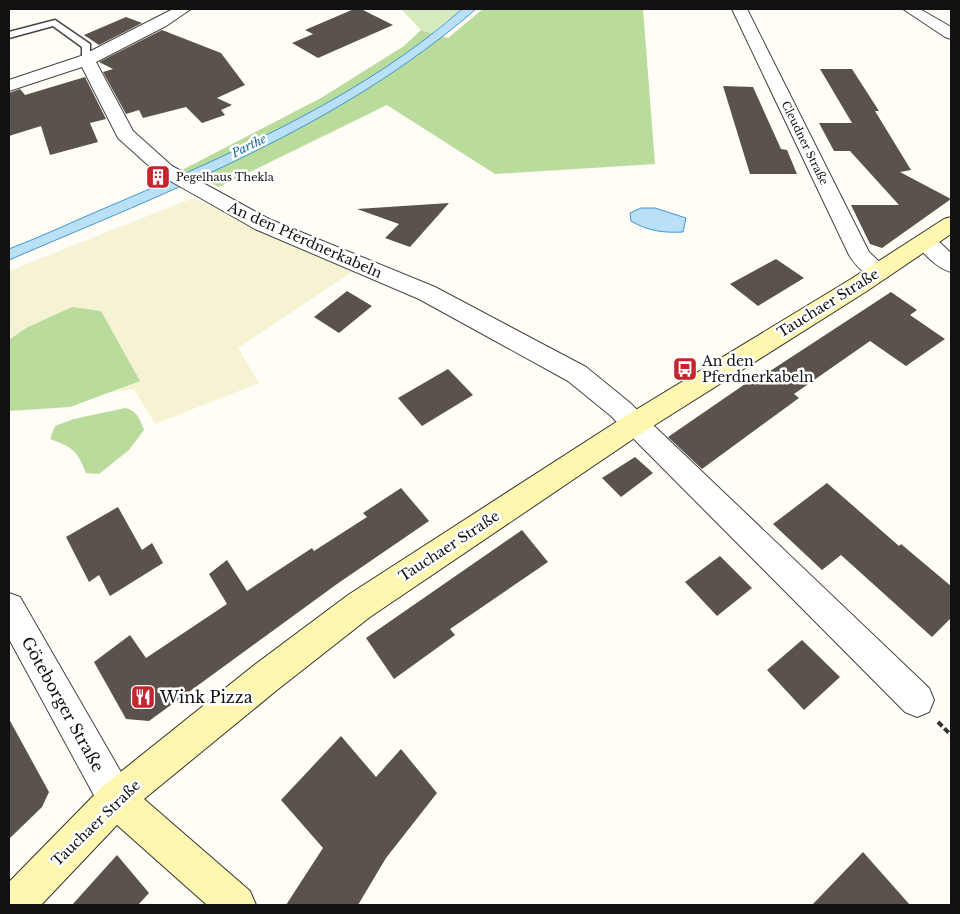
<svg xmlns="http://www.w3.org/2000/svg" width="960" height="914" font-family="'Libre Baskerville',serif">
	<rect width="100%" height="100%" fill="#fffdf5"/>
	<!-- farmland -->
	<polygon fill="#f6f3d4" points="193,198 352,272 238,348 259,383 155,424 134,389 9,407 9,271"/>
	<!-- green -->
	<polygon fill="#d5ebbd" points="401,9 462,9 432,33 421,30"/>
	<!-- forest -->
	<g fill="#b9dc9c">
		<polygon points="483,9 643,9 655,164 495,174 387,105 219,187 182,170 321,98 404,46 421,30 448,38"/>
		<polygon points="72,307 101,311 140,381 70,407 9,411 9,340 26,328"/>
		<path d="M125,408C137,410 140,420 144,430L129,450L99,474L86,473C77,450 72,447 50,439L55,426L74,419Z"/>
	</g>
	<!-- water -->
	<g fill="#b9e0f7" stroke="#3f96cf">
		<path d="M462,9H476C340,127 172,190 9,260V249C48,234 85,216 124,200C238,151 369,92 462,9Z"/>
		<path d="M641,208H655L686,218L683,232C663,233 648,231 631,221L630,213Z"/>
	</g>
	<!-- building -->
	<g fill="#5a524d">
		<polygon points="354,9 361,9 393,25 318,58 292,43 313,34 305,30"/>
		<polygon points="126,17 142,23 99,45 84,35"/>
		<polygon points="162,30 221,53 245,85 217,98 232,105 221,110 225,115 202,123 186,107 143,118 139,110 126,114 103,72 113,69 99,62"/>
		<polygon points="820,69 852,69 879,111 875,111 911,170 900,172 951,199 882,248 870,244 851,205 899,205 850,151 834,151 819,123 852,123"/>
		<polygon points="85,77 106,119 90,123 98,142 50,155 41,126 9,136 9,93 20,89 25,95"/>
		<polygon points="723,86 753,87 781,149 787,150 797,174 750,174"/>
		<polygon points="449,203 410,247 385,238 399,224 357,209"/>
		<polygon points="776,259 804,278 758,306 730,284"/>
		<polygon points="347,291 372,306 339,333 314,317"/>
		<polygon points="891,292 917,310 910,315 945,339 906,366 870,341 794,394 799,398 702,469 668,437 764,371 767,373"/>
		<polygon points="448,369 473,395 422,426 398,398"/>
		<polygon points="635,457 653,473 621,497 602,478"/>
		<polygon points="827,483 899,546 901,544 951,586 951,618 932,637 841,555 822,570 773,524"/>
		<polygon points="401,488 429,521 337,584 149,721 126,719 94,662 130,635 146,658 227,604 209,574 227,560 247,591 312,548 314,551 367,517 363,513"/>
		<polygon points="118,507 142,550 152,543 163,563 110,596 99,575 89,582 66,537"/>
		<polygon points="522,530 548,562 450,629 455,635 394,679 366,638"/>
		<polygon points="720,556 752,588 717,616 685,582"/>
		<polygon points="802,640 840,677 804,710 767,670"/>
		<polygon points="9,719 49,792 42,807 9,839"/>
		<polygon points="341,736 376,777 401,749 437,793 386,858 358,905 286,905 323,848 281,800"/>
		<polygon points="863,852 910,905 812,905"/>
		<polygon points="117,855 149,893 138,905 72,905"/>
	</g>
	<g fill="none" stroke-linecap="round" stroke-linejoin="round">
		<defs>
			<polygon id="service" points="55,20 90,44 90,62 82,60 82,47 53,26 9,38 9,32"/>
			<g id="minor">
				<polygon points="173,9 191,9 166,26 96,62 133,131 172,166 269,219 435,287 586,367 629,402 929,688 934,700 929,712 917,717 905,712 611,416 568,381 419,299 255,229 158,174 118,138 82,67 9,91 9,80 81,56"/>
				<path d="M732,9H747L869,252L890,272L887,277C870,282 858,269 849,255Z"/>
				<polygon points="903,9 920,9 951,27 951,39 945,37"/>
				<path d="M926,235L934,237L951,253V272C938,269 923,254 915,242L918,237Z"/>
			</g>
			<polygon id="tertiary" points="9,593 20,597 129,786 134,799 129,812 116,817 103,812 9,639"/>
			<polygon id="secondary" points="951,217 951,234 867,291 642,433 370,617 277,690 144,799 250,891 256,905 207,905 117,825 41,905 9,905 9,882 103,786 253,666 348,595 624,417 851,279 944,219"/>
		</defs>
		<!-- service casing -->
		<use href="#service" stroke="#444" stroke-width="3"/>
		<!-- minor casing -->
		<use href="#minor" stroke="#444" stroke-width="2"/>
		<!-- tertiary casing -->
		<use href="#tertiary" stroke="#444" stroke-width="2"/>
		<!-- secondary casing -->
		<use href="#secondary" stroke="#333" stroke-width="2"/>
		<!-- path -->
		<polyline stroke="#333" stroke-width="4" stroke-dasharray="6 3" stroke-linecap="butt" points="938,722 951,735"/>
		<!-- service -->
		<use href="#service" fill="#fff" fill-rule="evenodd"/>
		<!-- minor -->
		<use href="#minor" fill="#fff" fill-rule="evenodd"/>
		<!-- tertiary -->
		<use href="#tertiary" fill="#fff" fill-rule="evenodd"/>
		<!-- secondary -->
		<use href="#secondary" fill="#fff6b0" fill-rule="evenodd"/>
	</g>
	<!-- icons -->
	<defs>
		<symbol id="building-square" viewBox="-11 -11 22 22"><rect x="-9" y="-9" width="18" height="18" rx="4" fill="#c4262e" stroke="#fff"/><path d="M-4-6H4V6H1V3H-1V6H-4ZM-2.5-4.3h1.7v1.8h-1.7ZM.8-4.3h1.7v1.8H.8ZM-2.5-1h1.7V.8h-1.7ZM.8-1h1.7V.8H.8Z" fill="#fff"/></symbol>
		<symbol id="bus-square" viewBox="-11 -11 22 22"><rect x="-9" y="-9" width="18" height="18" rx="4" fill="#c4262e" stroke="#fff"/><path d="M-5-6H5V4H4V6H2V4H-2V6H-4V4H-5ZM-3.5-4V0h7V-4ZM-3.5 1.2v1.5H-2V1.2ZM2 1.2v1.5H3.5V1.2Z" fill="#fff"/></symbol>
		<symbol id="restaurant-square" viewBox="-11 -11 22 22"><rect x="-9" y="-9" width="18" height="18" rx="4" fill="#c4262e" stroke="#fff"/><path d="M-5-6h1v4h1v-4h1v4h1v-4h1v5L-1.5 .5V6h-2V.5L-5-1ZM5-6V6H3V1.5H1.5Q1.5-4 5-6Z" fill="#fff"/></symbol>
	</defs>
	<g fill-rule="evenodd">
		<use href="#building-square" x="144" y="163" width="28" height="28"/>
		<use href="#bus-square" x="671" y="355" width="28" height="28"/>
		<use href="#restaurant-square" x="129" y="683" width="28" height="28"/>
	</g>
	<g text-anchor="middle" stroke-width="5" stroke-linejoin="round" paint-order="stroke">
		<!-- far-street labels -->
		<g font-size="11" fill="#111" stroke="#fff">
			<text transform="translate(805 143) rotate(64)" y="4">Cleudner Straße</text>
		</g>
		<!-- far-poi labels -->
		<g font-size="11" fill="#111" stroke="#fff" text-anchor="start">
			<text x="176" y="181">Pegelhaus Thekla</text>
		</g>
		<!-- far-water labels -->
		<g font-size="12" font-style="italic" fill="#1768a6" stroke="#fff">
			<text transform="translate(249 146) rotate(-26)" y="4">Parthe</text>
		</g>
		<!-- street labels -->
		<g font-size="14" fill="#111" stroke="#fff">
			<text transform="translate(305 240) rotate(24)" y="5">An den Pferdnerkabeln</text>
			<text transform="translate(828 303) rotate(-32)" y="5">Tauchaer Straße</text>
			<text transform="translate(449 546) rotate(-33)" y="5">Tauchaer Straße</text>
			<text transform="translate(96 823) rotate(-44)" y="5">Tauchaer Straße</text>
		</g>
		<!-- poi labels -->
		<g font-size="14" fill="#111" stroke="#fff" text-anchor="start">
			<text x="702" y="366">An den<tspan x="702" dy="16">Pferdnerkabeln</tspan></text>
		</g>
		<!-- near-poi labels -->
		<g font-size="16" fill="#111" stroke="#fff" text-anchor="start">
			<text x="160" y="703">Wink Pizza</text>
		</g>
		<!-- near-street labels -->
		<g font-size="16" fill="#111" stroke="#fff">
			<text transform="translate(63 704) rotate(61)" y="6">Göteborger Straße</text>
		</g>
	</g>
	<!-- border -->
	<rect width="960" height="914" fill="none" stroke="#111111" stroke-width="20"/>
</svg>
